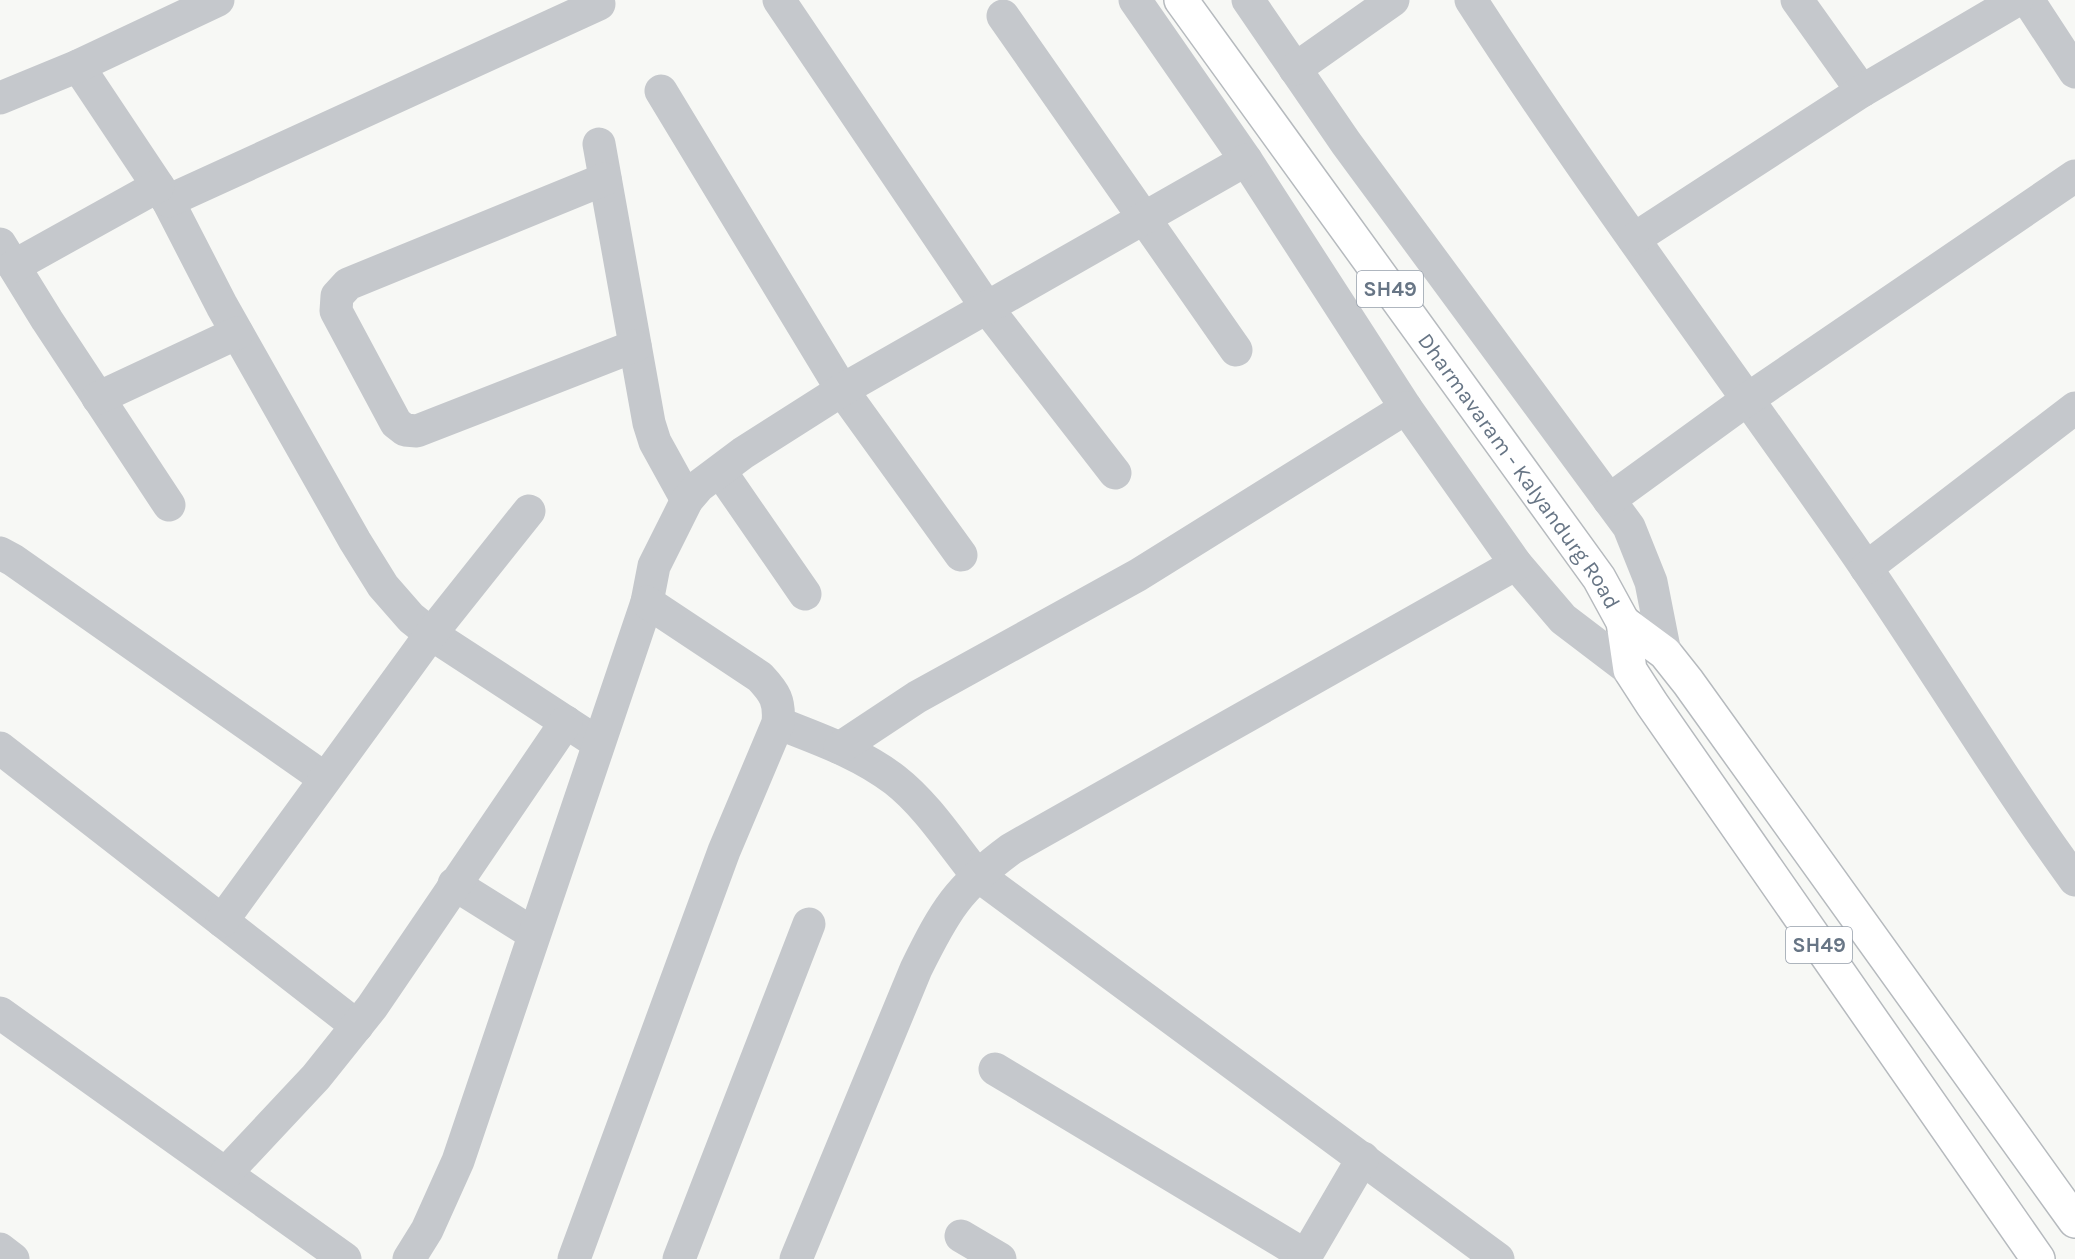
<svg xmlns="http://www.w3.org/2000/svg" width="2075" height="1259" font-family="Karla,sans-serif">
	<rect width="100%" height="100%" fill="#f7f8f5"/>
	<g fill="none" stroke-linecap="round" stroke-linejoin="round">
		<defs>
			<g id="primary">
				<path id="s1" d="M1181,0L1599,578L1623,622L1630,670L1652,704L2038,1259"/>
				<polyline points="1623,622 1665,653 1688,682 2075,1221"/>
			</g>
		</defs>
		<!-- primary casing -->
		<use href="#primary" stroke="#b6babe" stroke-width="36"/>
		<!-- street -->
		<g stroke="#c5c8cc" stroke-width="33">
			<polyline points="779,0 987,308 1115,473"/>
			<polyline points="1135,0 1246,160 1406,408 1516,564 1563,619 1630,670"/>
			<polyline points="1248,0 1346,143 1629,527 1651,582 1665,653"/>
			<path d="M1471,0C1589,183 1720,358 1845,537C1924,650 1994,769 2075,880"/>
			<polyline points="1797,0 1862,91"/>
			<polyline points="2028,0 2075,72"/>
			<polyline points="1003,16 1236,350"/>
			<polyline points="78,66 168,201 222,306 355,541 383,586 411,618 431,634 598,743"/>
			<polyline points="1295,69 1393,0"/>
			<polyline points="661,91 842,390 961,555"/>
			<polyline points="0,98 78,66 218,0"/>
			<polyline points="599,144 649,423 655,442 687,500"/>
			<polyline points="605,179 348,284 337,296 336,311 396,423 405,430 417,431 635,346"/>
			<polyline points="168,201 599,4"/>
			<polyline points="1634,239 1862,91 2017,0"/>
			<polyline points="0,244 47,320 169,505"/>
			<polyline points="14,266 158,186"/>
			<polyline points="98,398 237,333"/>
			<polyline points="720,471 805,594"/>
			<polyline points="1609,500 1748,399 2075,176"/>
			<polyline points="0,553 13,560 324,778"/>
			<polyline points="1866,568 2075,408"/>
			<path d="M778,723C818,739 860,753 895,780C927,805 951,843 976,874L1498,1259"/>
			<polyline points="0,748 357,1026"/>
			<polyline points="840,748 917,697 1138,575 1406,408"/>
			<polyline points="454,884 534,934"/>
			<polyline points="222,921 431,634 529,511"/>
			<polyline points="0,1013 345,1259"/>
			<polyline points="995,1069 1306,1256"/>
			<polyline points="226,1173 316,1077 372,1007 566,722"/>
			<polyline points="961,1236 1000,1259"/>
			<polyline points="0,1249 13,1259"/>
			<polyline points="409,1259 427,1230 458,1161 647,602 654,566 687,500 699,486 743,453 842,390 1246,160"/>
			<path d="M574,1259L724,851L778,723C780,701 775,693 760,677L647,602"/>
			<polyline points="679,1259 809,924"/>
			<path d="M796,1259L916,969C945,910 958,888 1011,849L1516,564"/>
			<polyline points="1304,1259 1363,1158"/>
		</g>
		<!-- primary -->
		<use href="#primary" stroke="#fff" stroke-width="33"/>
	</g>
	<g text-anchor="middle" stroke-width="6" stroke-linejoin="round" paint-order="stroke">
		<!-- shield labels -->
		<g fill="#fff" stroke="#959eaa" stroke-width="1.5">
			<rect x="1357" y="271" width="66" height="36" rx="4.5"/>
			<rect x="1786" y="927" width="66" height="36" rx="4.5"/>
		</g>
		<g font-size="21" font-weight="bold" fill="#677585">
			<text x="1390" y="296">SH49</text>
			<text x="1819" y="952">SH49</text>
		</g>
		<!-- street labels -->
		<g font-size="22" fill="#677585" stroke="#fff">
			<text dy="8" stroke="none"><textPath href="#s1" startOffset="580">Dharmavaram - Kalyandurg Road</textPath></text>
		</g>
	</g>
</svg>
